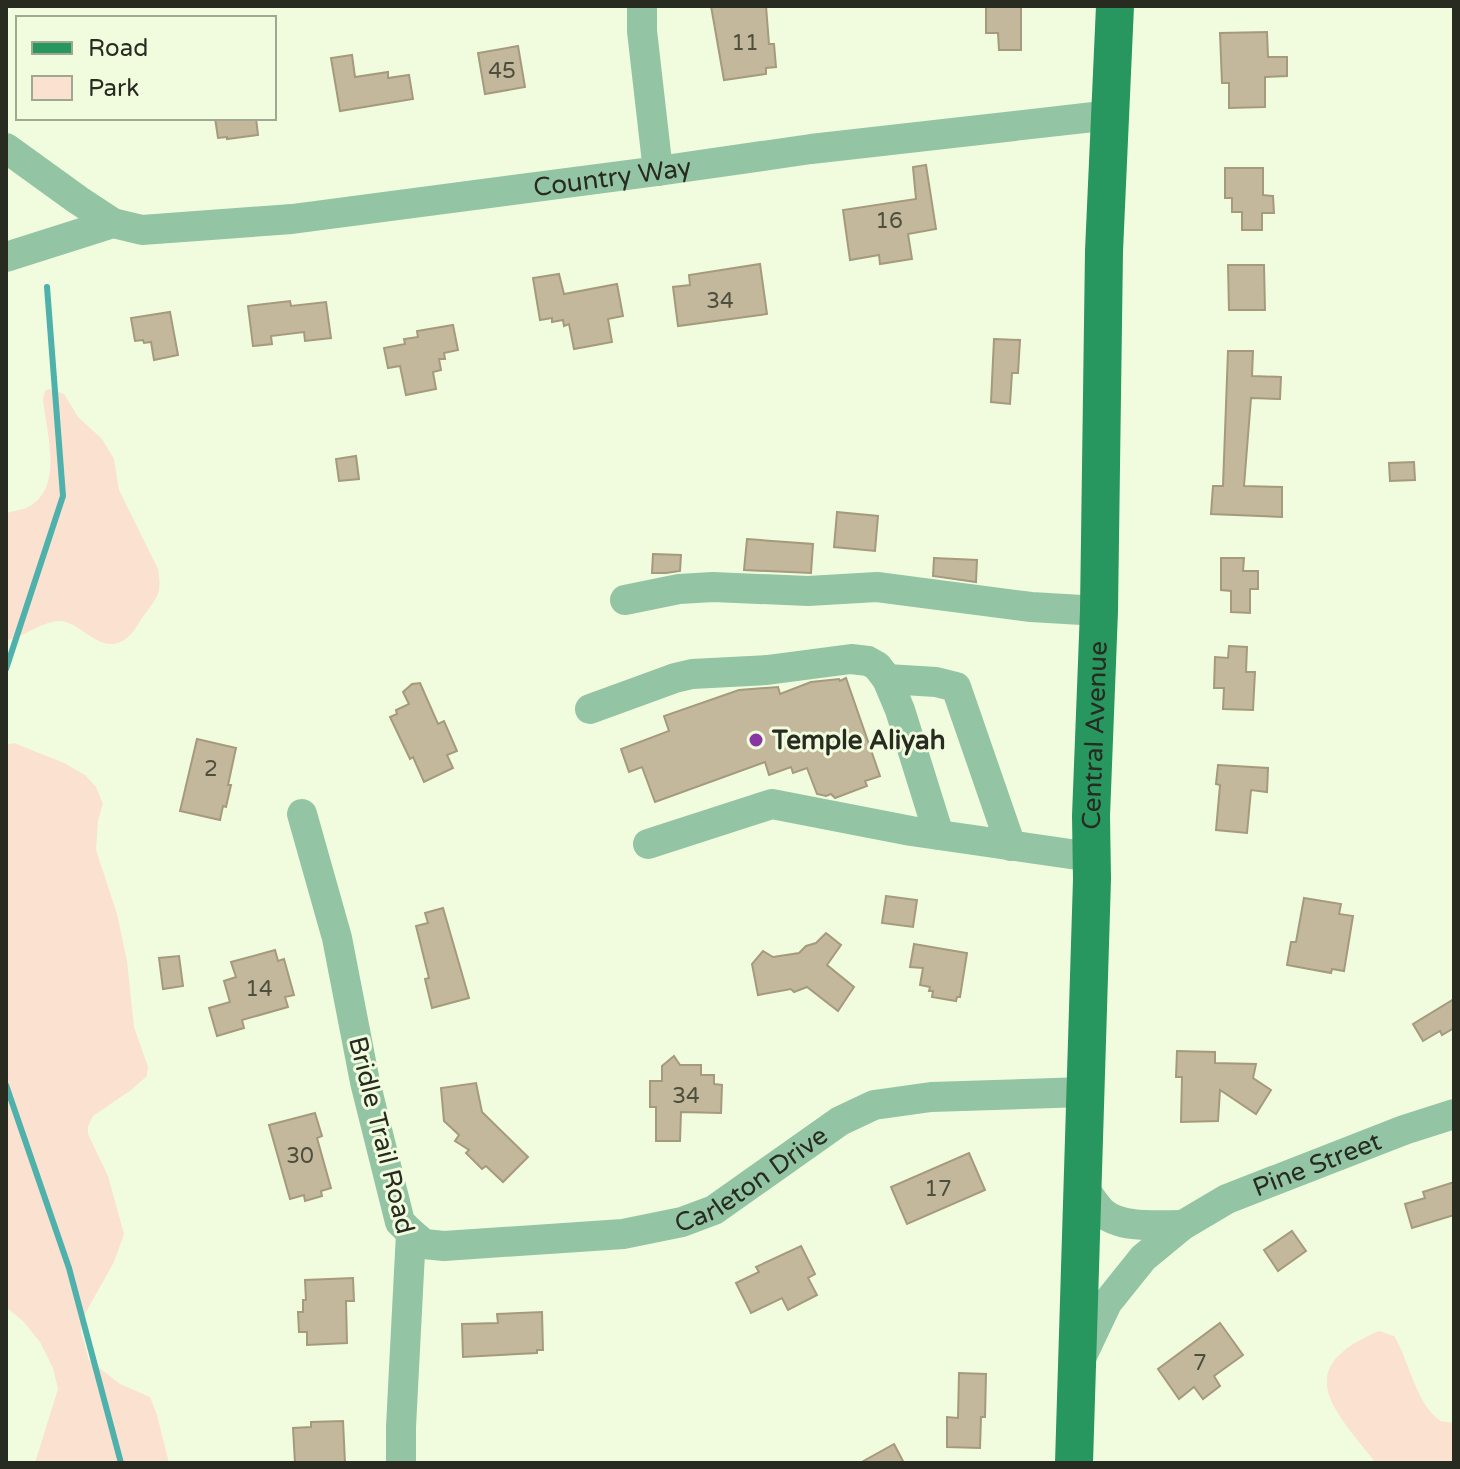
<svg xmlns="http://www.w3.org/2000/svg" width="1460" height="1469" font-family="'Varela Round',sans-serif">
	<rect width="100%" height="100%" fill="#f1fcde"/>
	<!-- green -->
	<g fill="#fbe1cf">
		<path d="M49,389L64,394L78,417L102,439L114,459L119,490L158,569C162,593 158,596 145,614C140,620 136,629 131,634C103,663 83,620 58,621C44,622 26,634 13,639L6,640V513C13,511 24,510 30,506C64,486 46,430 43,399L45,391Z"/>
		<polygon points="14,743 64,763 85,775 96,787 103,804 98,820 96,850 117,914 127,961 134,1027 148,1067 147,1076 131,1090 93,1116 88,1126 88,1134 108,1176 124,1234 114,1262 82,1319 81,1331 89,1360 120,1384 150,1397 157,1415 169,1463 35,1463 58,1389 53,1368 40,1342 24,1322 6,1307 6,745"/>
		<path d="M1379,1331L1394,1336C1409,1359 1416,1406 1441,1421C1444,1422 1450,1422 1454,1423V1463H1376C1334,1409 1289,1369 1379,1331Z"/>
	</g>
	<g fill="none" stroke-linecap="round" stroke-linejoin="round">
		<!-- stream -->
		<g stroke="#4eb1ab" stroke-width="6">
			<polyline points="6,669 63,496 47,287"/>
			<polyline points="6,1085 69,1268 121,1463"/>
		</g>
	</g>
	<!-- building -->
	<g fill="#c3b89b" stroke="#a59a7e" stroke-width="2">
		<polygon points="711,6 766,6 769,44 774,44 776,67 766,68 766,74 724,80"/>
		<polygon points="986,6 1021,6 1021,50 999,50 998,33 986,33"/>
		<polygon points="1267,32 1268,57 1287,57 1287,76 1265,77 1265,107 1229,108 1229,83 1222,83 1220,33"/>
		<polygon points="518,46 525,87 485,94 478,53"/>
		<polygon points="352,55 355,77 388,72 388,78 409,75 413,99 340,111 331,58"/>
		<polygon points="215,118 256,118 258,135 227,139 227,137 218,138"/>
		<polygon points="926,165 936,229 908,234 912,259 880,264 879,255 850,260 843,210 916,199 913,167"/>
		<polygon points="1225,168 1263,168 1263,195 1273,196 1274,213 1262,213 1262,230 1242,230 1242,212 1232,212 1232,198 1225,198"/>
		<polygon points="760,264 767,314 678,326 673,287 690,285 689,275"/>
		<polygon points="1228,265 1264,265 1265,310 1229,310"/>
		<polygon points="559,274 564,294 617,284 623,316 608,319 612,342 574,349 569,324 564,326 563,320 552,322 552,318 540,320 533,278"/>
		<polygon points="290,301 291,306 326,302 331,338 305,341 304,332 271,336 272,344 253,346 248,306"/>
		<polygon points="170,312 178,355 154,360 151,342 144,343 143,340 135,341 131,318"/>
		<polygon points="453,325 458,350 444,353 445,359 439,359 441,370 433,372 436,389 406,395 400,366 388,368 384,348 405,344 404,339 418,337 417,331"/>
		<polygon points="994,339 1020,340 1018,373 1012,373 1010,404 991,402"/>
		<polygon points="1228,351 1253,351 1252,376 1281,377 1280,399 1251,398 1244,486 1282,487 1282,517 1211,514 1213,486 1223,486"/>
		<polygon points="356,456 359,479 339,481 336,459"/>
		<polygon points="1414,462 1415,480 1390,481 1389,463"/>
		<polygon points="837,512 878,516 875,551 834,547"/>
		<polygon points="747,539 813,544 811,573 744,570"/>
		<polygon points="653,554 681,555 680,571 666,573 652,573"/>
		<polygon points="934,558 977,560 976,582 933,576"/>
		<polygon points="1221,558 1244,558 1243,571 1258,571 1258,589 1250,589 1250,613 1231,612 1231,591 1221,590"/>
		<polygon points="1229,646 1247,647 1246,672 1255,672 1253,710 1223,709 1224,688 1214,688 1215,657 1228,658"/>
		<polygon points="846,678 880,776 865,781 867,786 835,798 831,794 826,796 817,794 807,768 793,773 791,767 769,775 765,762 655,802 642,767 629,772 621,749 669,731 664,716 739,690 778,687 780,694 811,682 839,679 840,681"/>
		<polygon points="420,683 438,724 444,721 457,751 447,755 453,768 424,782 413,757 410,759 390,717 397,714 396,710 409,704 403,692 412,684"/>
		<polygon points="197,739 236,748 228,785 231,785 226,807 223,806 220,820 180,811"/>
		<polygon points="1218,765 1268,768 1267,792 1251,790 1247,833 1216,830 1220,785 1216,784"/>
		<polygon points="886,896 917,900 913,927 882,923"/>
		<polygon points="1304,898 1341,904 1339,914 1353,916 1344,971 1332,969 1331,973 1287,965 1291,942 1296,942"/>
		<polygon points="443,908 469,998 432,1008 425,979 429,978 416,926 428,923 425,913"/>
		<polygon points="826,933 841,945 827,965 854,987 838,1011 807,987 794,992 791,989 758,995 752,964 763,951 773,957 799,953 806,946 816,943"/>
		<polygon points="914,944 967,953 960,997 957,997 956,1001 932,997 933,991 929,991 930,987 920,985 923,968 910,967"/>
		<polygon points="275,950 278,961 284,959 294,995 285,997 288,1007 242,1020 244,1028 217,1036 209,1008 230,1002 224,981 236,977 231,962"/>
		<polygon points="179,956 183,986 163,989 159,958"/>
		<polygon points="1454,999 1454,1028 1442,1035 1440,1031 1423,1041 1413,1024"/>
		<polygon points="1177,1051 1215,1052 1215,1063 1256,1064 1253,1078 1271,1090 1256,1114 1220,1090 1218,1121 1181,1122 1182,1077 1176,1077"/>
		<polygon points="674,1056 680,1065 701,1065 701,1075 714,1075 714,1084 722,1085 721,1113 681,1112 680,1141 656,1141 656,1107 650,1107 650,1081 662,1081 662,1066"/>
		<polygon points="476,1083 482,1112 528,1157 503,1182 486,1166 482,1169 466,1153 469,1150 455,1141 459,1135 444,1121 441,1088"/>
		<polygon points="315,1113 322,1136 317,1138 331,1188 321,1191 322,1196 305,1201 304,1195 290,1199 269,1125"/>
		<polygon points="969,1153 985,1190 907,1224 891,1187"/>
		<polygon points="1454,1182 1454,1215 1412,1228 1405,1204 1425,1198 1423,1192"/>
		<polygon points="1292,1231 1306,1251 1278,1271 1264,1250"/>
		<polygon points="801,1246 815,1274 808,1278 817,1295 788,1310 782,1298 751,1313 736,1283 759,1272 756,1267"/>
		<polygon points="353,1278 354,1301 346,1301 347,1343 307,1345 307,1332 299,1332 298,1312 303,1312 303,1300 306,1300 305,1280"/>
		<polygon points="542,1312 543,1350 537,1350 537,1353 463,1357 462,1324 498,1323 497,1314"/>
		<polygon points="1220,1323 1243,1355 1214,1376 1220,1386 1203,1399 1194,1387 1179,1399 1158,1369"/>
		<polygon points="959,1373 986,1374 985,1417 981,1417 980,1448 947,1447 947,1417 958,1418"/>
		<polygon points="343,1421 345,1463 295,1463 293,1428 311,1427 311,1422"/>
		<polygon points="894,1444 904,1463 860,1463"/>
	</g>
	<g fill="none" stroke-linecap="round" stroke-linejoin="round">
		<!-- minor -->
		<g stroke="#93c4a4" stroke-width="30">
			<polyline points="642,6 642,31 658,171"/>
			<path id="s1" d="M6,148L78,200L113,223L142,230L292,219L658,171L811,149L1111,115"/>
			<polyline points="6,257 113,223"/>
			<polyline points="625,600 679,589 713,587 808,591 877,587 1031,607 1099,611"/>
			<polyline points="590,709 675,678 692,674 767,670 851,659 868,661 877,666 887,679"/>
			<polyline points="302,814 337,938 365,1082 400,1222 411,1233 401,1427 401,1463"/>
			<polyline points="939,835 900,710 887,679 936,682 956,687 1011,846"/>
			<polyline points="648,844 772,804 911,831 1091,857"/>
			<path d="M1083,1187C1089,1195 1095,1205 1102,1212C1120,1229 1159,1225 1183,1225"/>
			<path id="s2" d="M411,1233L424,1244L444,1246L623,1234L682,1222L714,1210L840,1121L874,1105L931,1097L1085,1092"/>
			<path id="s3" d="M1080,1360L1107,1303L1143,1258L1183,1225L1227,1199L1404,1130L1454,1114"/>
		</g>
		<!-- major -->
		<path stroke="#28975f" stroke-width="38" id="s4" d="M1074,1463L1092,879L1091,816L1099,611L1104,251L1115,6"/>
	</g>
	<!-- markers -->
	<circle fill="#8935a2" stroke="#f1fcde" stroke-width="3" cx="756" cy="740" r="8"/>
	<g text-anchor="middle" stroke-width="6" stroke-linejoin="round" paint-order="stroke">
		<!-- number labels -->
		<g font-size="22" fill="#4e4e3f">
			<text x="745" y="50">11</text>
			<text x="502" y="78">45</text>
			<text x="889" y="228">16</text>
			<text x="720" y="308">34</text>
			<text x="211" y="776">2</text>
			<text x="259" y="996">14</text>
			<text x="686" y="1103">34</text>
			<text x="300" y="1163">30</text>
			<text x="938" y="1196">17</text>
			<text x="1200" y="1370">7</text>
		</g>
		<!-- street labels -->
		<g font-size="26" fill="#272b20" stroke="#f1fcde">
			<text dy="9" stroke="none"><textPath href="#s1" startOffset="634">Country Way</textPath></text>
			<text dy="9" stroke="none"><textPath href="#s4" startOffset="728">Central Avenue</textPath></text>
			<text transform="translate(382 1135) rotate(76)" y="9">Bridle Trail Road</text>
			<text dy="9" stroke="none"><textPath href="#s3" startOffset="320">Pine Street</textPath></text>
			<text dy="9" stroke="none"><textPath href="#s2" startOffset="358">Carleton Drive</textPath></text>
		</g>
		<!-- poi labels -->
		<g font-size="26" font-weight="bold" fill="#272b20" stroke="#f1fcde" text-anchor="start">
			<text x="772" y="749">Temple Aliyah</text>
		</g>
	</g>
	<!-- border -->
	<rect width="1460" height="1469" fill="none" stroke="#272b20" stroke-width="16"/>
	<!-- legend -->
	<rect x="16" y="16" width="260" height="104" fill="#f1fcde" stroke="#a0a892" stroke-width="2"/>
	<rect x="32" y="42" width="40" height="12" fill="#28975f" stroke="#a0a892" stroke-width="2"/>
	<text x="88" y="56" font-size="24" fill="#272b20">Road</text>
	<rect x="32" y="76" width="40" height="24" fill="#fbe1cf" stroke="#a0a892" stroke-width="2"/>
	<text x="88" y="96" font-size="24" fill="#272b20">Park</text>
</svg>
